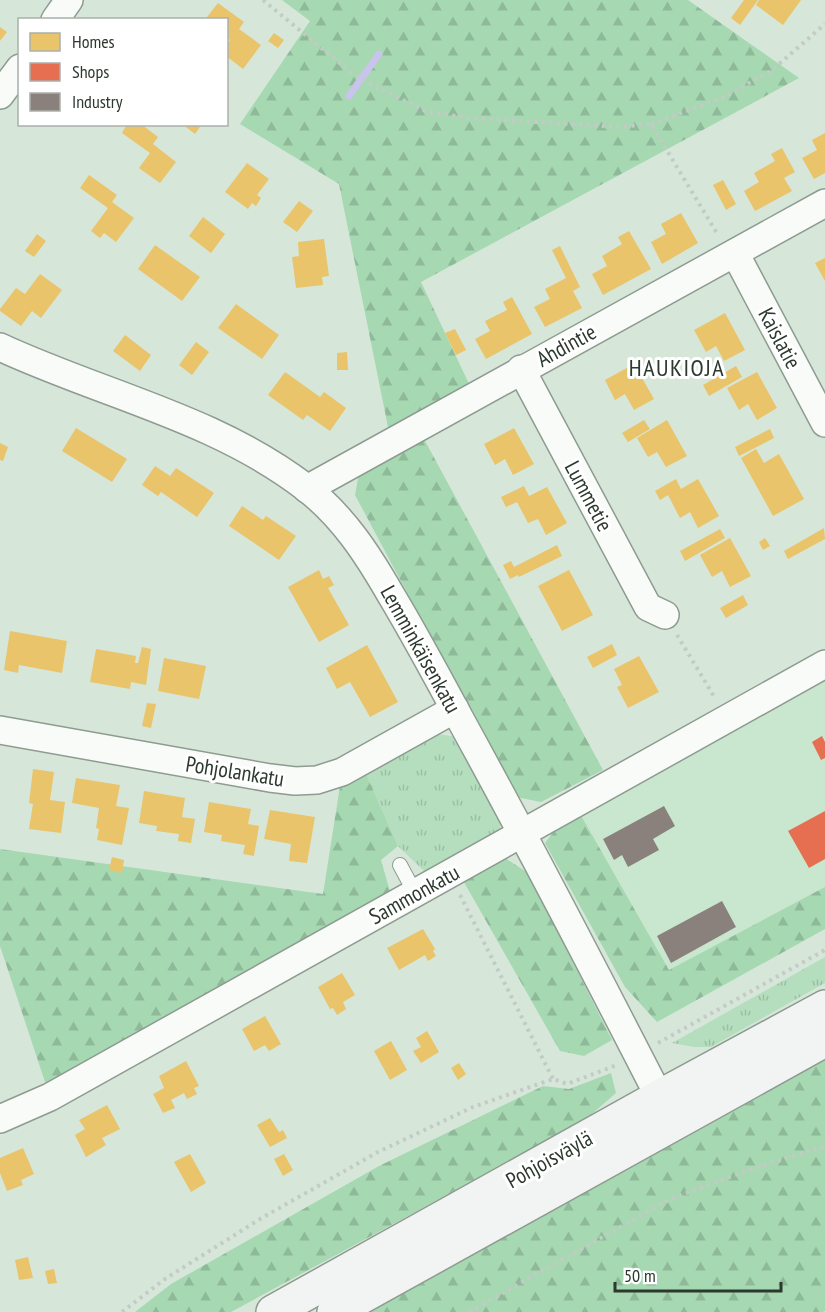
<svg xmlns="http://www.w3.org/2000/svg" width="825" height="1312" font-family="'PT Sans Narrow',sans-serif">
	<defs>
		<pattern id="grass-tufts" width="24" height="20" patternUnits="userSpaceOnUse" patternTransform="scale(1.5)"><rect width="24" height="20" fill="#b4debe"/><path d="M3 7l-1-3M5 7V3M7 7l1-3M15 17l-1-3M17 17v-4M19 17l1-3" fill="none" stroke="#9bbfa4"/></pattern>
		<pattern id="forest-firs" width="22" height="20" patternUnits="userSpaceOnUse" patternTransform="scale(1.5)"><rect width="22" height="20" fill="#a6d8b2"/><path d="M5 1l3.5 6h-7zM16 11l3.5 6h-7z" fill="#8fba99"/></pattern>
	</defs>
	<rect width="100%" height="100%" fill="#d6e7d9"/>
	<!-- built -->
	<polygon fill="#c9e7cf" points="825,681 825,887 669,971 579,812 731,734"/>
	<!-- grass -->
	<g fill="url(#grass-tufts)">
		<polygon points="437,734 458,737 501,814 500,833 428,875 398,846 366,774"/>
		<polygon points="825,957 825,983 711,1047 694,1047 672,1043"/>
	</g>
	<!-- forest -->
	<g fill="url(#forest-firs)">
		<polygon points="282,0 688,0 799,78 421,282 470,386 389,432 339,184 240,124 310,21"/>
		<polygon points="424,439 603,770 541,802 516,797 355,495 359,473"/>
		<polygon points="366,774 398,846 381,860 391,895 47,1088 0,946 0,849 323,894 340,786"/>
		<polygon points="579,812 669,970 825,887 825,929 657,1022 625,987 545,843 560,823"/>
		<polygon points="502,856 528,873 612,1040 584,1056 560,1051 461,877"/>
		<polygon points="825,1056 825,1311 823,1312 360,1312"/>
		<polygon points="611,1073 616,1093 585,1120 231,1312 135,1312 171,1284 379,1166 543,1086 569,1089"/>
	</g>
	<!-- homes -->
	<g fill="#e9c46a">
		<polygon points="744,0 758,0 740,25 731,18"/>
		<polygon points="759,0 801,0 783,25 756,5"/>
		<polygon points="218,3 244,22 239,29 261,45 243,69 226,56 226,45 230,40 226,37 229,34 226,32 226,20 211,20 207,17"/>
		<polygon points="0,27 7,32 0,41"/>
		<polygon points="274,33 284,40 278,48 268,41"/>
		<polygon points="127,124 141,124 158,137 153,144 176,162 160,183 139,168 150,153 122,133"/>
		<polygon points="182,124 202,124 195,134"/>
		<polygon points="825,133 825,173 814,179 802,158 817,150 812,140"/>
		<polygon points="782,148 795,172 784,178 792,191 755,211 744,191 759,182 754,173 775,161 771,154"/>
		<polygon points="247,163 269,179 257,195 261,198 256,206 252,203 248,209 225,192"/>
		<polygon points="89,175 117,195 112,202 134,218 116,242 104,233 100,238 91,231 108,208 80,188"/>
		<polygon points="723,180 736,204 726,210 713,185"/>
		<polygon points="299,201 313,211 297,232 283,222"/>
		<polygon points="681,213 698,243 662,264 651,242 666,234 661,224"/>
		<polygon points="203,217 225,234 211,253 189,236"/>
		<polygon points="629,231 651,269 603,295 592,274 607,266 602,256 622,244 618,237"/>
		<polygon points="37,234 46,241 34,257 25,251"/>
		<polygon points="324,239 329,276 322,277 323,285 296,288 292,257 299,256 298,242"/>
		<polygon points="155,245 200,277 182,301 138,269"/>
		<polygon points="560,246 580,287 573,291 582,308 545,327 534,307 550,299 545,289 566,278 552,250"/>
		<polygon points="825,258 825,281 815,263"/>
		<polygon points="40,274 62,290 41,318 32,311 21,326 0,311 0,309 16,288 25,294"/>
		<polygon points="512,297 532,334 486,359 475,339 490,331 485,321 507,310 503,302"/>
		<polygon points="236,304 279,335 262,359 218,328"/>
		<polygon points="725,313 745,350 724,361 716,346 706,352 694,330"/>
		<polygon points="455,329 466,350 456,355 445,333"/>
		<polygon points="125,335 151,355 140,371 113,351"/>
		<polygon points="196,342 209,352 192,375 179,365"/>
		<polygon points="347,352 348,370 337,370 337,353"/>
		<polygon points="634,364 654,399 634,410 625,394 615,400 605,380"/>
		<polygon points="736,366 742,377 709,396 703,385"/>
		<polygon points="285,372 320,397 324,392 346,408 330,431 307,415 303,420 268,395"/>
		<polygon points="757,372 777,408 757,420 748,404 739,410 727,388"/>
		<polygon points="644,420 650,429 628,442 622,433"/>
		<polygon points="667,420 687,456 666,467 657,452 648,457 637,438"/>
		<polygon points="76,428 127,459 112,482 62,451"/>
		<polygon points="514,428 534,464 513,475 505,459 495,465 484,444"/>
		<polygon points="770,429 774,438 739,456 735,447"/>
		<polygon points="0,443 8,447 3,461 0,460"/>
		<polygon points="756,449 764,463 779,454 804,499 773,516 741,458"/>
		<polygon points="155,466 170,476 176,468 214,493 197,517 161,492 158,496 142,485"/>
		<polygon points="676,479 681,489 698,479 719,516 698,528 690,512 680,518 668,495 660,500 655,491"/>
		<polygon points="524,486 529,496 547,487 567,523 546,535 538,519 528,523 517,502 506,507 501,497"/>
		<polygon points="242,506 263,520 266,516 296,536 279,560 229,526"/>
		<polygon points="824,528 825,539 788,559 784,551"/>
		<polygon points="720,529 725,538 685,561 680,551"/>
		<polygon points="730,538 751,576 730,587 722,571 712,577 700,555"/>
		<polygon points="765,538 770,546 763,550 759,542"/>
		<polygon points="557,545 562,556 519,577 518,575 510,579 503,565 511,561 514,567"/>
		<polygon points="319,570 323,579 329,576 334,585 328,588 349,625 319,642 288,587"/>
		<polygon points="569,570 593,615 562,631 538,586"/>
		<polygon points="743,595 748,605 726,618 720,608"/>
		<polygon points="10,631 67,641 62,673 19,665 18,673 4,670"/>
		<polygon points="612,644 617,655 593,668 587,657"/>
		<polygon points="367,645 398,702 370,717 350,682 337,689 326,668"/>
		<polygon points="142,647 151,649 146,685 131,682 130,689 90,682 96,649 136,656 135,663 138,663"/>
		<polygon points="639,656 659,692 628,708 617,687 622,685 614,669"/>
		<polygon points="164,658 206,666 199,699 158,691"/>
		<polygon points="147,703 156,704 151,728 142,726"/>
		<polygon points="33,769 54,772 50,800 65,802 61,833 29,829 33,804 29,803"/>
		<polygon points="76,778 120,785 116,806 129,808 122,845 97,840 99,829 96,828 99,808 72,803"/>
		<polygon points="144,791 185,798 182,817 195,819 191,843 178,841 179,834 156,831 157,826 139,823"/>
		<polygon points="209,802 251,809 248,824 259,826 254,856 243,854 245,845 221,841 222,835 204,832"/>
		<polygon points="270,810 315,817 307,863 289,861 291,844 264,839"/>
		<polygon points="112,857 124,860 122,873 109,870"/>
		<polygon points="423,929 435,949 433,951 436,956 428,961 425,955 399,970 387,948"/>
		<polygon points="342,973 355,995 343,1002 346,1009 337,1015 333,1008 330,1009 318,987"/>
		<polygon points="265,1016 281,1044 269,1051 265,1045 254,1051 242,1029"/>
		<polygon points="427,1031 439,1052 421,1063 413,1051 421,1047 416,1038"/>
		<polygon points="391,1041 407,1070 390,1080 374,1051"/>
		<polygon points="186,1061 199,1086 194,1088 197,1094 187,1099 184,1093 171,1100 175,1108 163,1113 153,1094 164,1088 159,1076"/>
		<polygon points="459,1063 466,1074 458,1080 451,1068"/>
		<polygon points="107,1105 120,1129 102,1138 106,1145 86,1157 75,1135 85,1129 79,1120"/>
		<polygon points="270,1118 279,1132 283,1130 287,1138 270,1147 257,1125"/>
		<polygon points="23,1148 34,1174 21,1180 23,1185 7,1191 0,1173 0,1158"/>
		<polygon points="190,1154 206,1183 191,1192 174,1162"/>
		<polygon points="284,1154 293,1170 283,1176 274,1159"/>
		<polygon points="28,1257 33,1278 19,1280 15,1260"/>
		<polygon points="54,1269 57,1283 48,1284 45,1271"/>
	</g>
	<!-- shops -->
	<g fill="#e76f51">
		<polygon points="822,736 825,742 825,758 821,760 812,742"/>
		<polygon points="825,811 825,859 809,868 788,831"/>
	</g>
	<!-- industry -->
	<g fill="#8a817c">
		<polygon points="664,806 675,826 653,839 659,850 628,867 622,855 614,860 603,839"/>
		<polygon points="722,901 736,927 671,963 657,936"/>
	</g>
	<g fill="none" stroke-linecap="round" stroke-linejoin="round">
		<!-- stream -->
		<polyline stroke="#c9c4ec" stroke-width="7" points="349,96 379,54"/>
		<defs>
			<polyline id="service" points="400,865 415,893"/>
			<g id="minor">
				<polyline points="55,20 69,0"/>
				<polyline points="0,95 20,68"/>
				<polyline points="735,253 825,423"/>
				<path d="M0,347C101,394 215,418 305,487C343,516 368,555 391,595C415,635 437,676 459,717C531,848 600,981 668,1114"/>
				<polyline points="521,369 648,607 665,615"/>
				<polyline points="307,489 825,203"/>
				<polyline points="0,730 270,778 295,781 317,780 342,772 455,709"/>
				<polyline points="0,1119 50,1097 825,664"/>
			</g>
			<g id="secondary">
				<polyline points="273,1312 659,1097 825,1007"/>
				<polyline points="334,1312 825,1040"/>
			</g>
		</defs>
		<!-- service casing -->
		<use href="#service" stroke="#8e9b90" stroke-width="16"/>
		<!-- minor casing -->
		<use href="#minor" stroke="#8e9b90" stroke-width="30"/>
		<!-- secondary casing -->
		<use href="#secondary" stroke="#8e9b90" stroke-width="36"/>
		<!-- path -->
		<g stroke="#c4cac5" stroke-width="4" stroke-dasharray="3 4.5" stroke-linecap="butt">
			<polyline points="263,0 348,70 376,87 428,112 471,118 618,127 651,124 718,235"/>
			<polyline points="651,124 722,98 771,71 825,24"/>
			<polyline points="677,635 715,698"/>
			<polyline points="460,895 553,1079"/>
			<polyline points="658,1043 825,950"/>
			<polyline points="122,1312 165,1279 260,1219 378,1152 473,1107 553,1079 567,1084 617,1065"/>
			<polyline points="469,1312 670,1199 743,1172 825,1146"/>
		</g>
		<!-- service -->
		<use href="#service" stroke="#f9fbf9" stroke-width="14"/>
		<!-- minor -->
		<use href="#minor" stroke="#f9fbf9" stroke-width="27"/>
		<!-- secondary -->
		<use href="#secondary" stroke="#f2f4f4" stroke-width="33"/>
	</g>
	<g text-anchor="middle" stroke-width="6" stroke-linejoin="round" paint-order="stroke">
		<!-- street labels -->
		<g font-size="22" fill="#2c392e" stroke="#fff">
			<text transform="translate(780 338) rotate(62)" y="8">Kaislatie</text>
			<text transform="translate(566 345) rotate(-29)" y="8">Ahdintie</text>
			<text transform="translate(589 496) rotate(62)" y="8">Lummetie</text>
			<text transform="translate(421 649) rotate(61)" y="8">Lemminkäisenkatu</text>
			<text transform="translate(235 771) rotate(9)" y="8">Pohjolankatu</text>
			<text transform="translate(414 894) rotate(-29)" y="8">Sammonkatu</text>
			<text transform="translate(549 1159) rotate(-29)" y="8">Pohjoisväylä</text>
		</g>
		<!-- neighbourhood labels -->
		<g font-size="24" letter-spacing="1.5" fill="#2c392e" stroke="#fff">
			<text x="677" y="376">HAUKIOJA</text>
		</g>
	</g>
	<!-- legend -->
	<rect x="18" y="18" width="210" height="108" fill="#ffffff" stroke="#abb0ab" stroke-width="1.5"/>
	<rect x="30" y="33" width="30" height="18" fill="#e9c46a" stroke="#abb0ab" stroke-width="1.5"/>
	<text x="72" y="48" font-size="18" fill="#2c392e">Homes</text>
	<rect x="30" y="63" width="30" height="18" fill="#e76f51" stroke="#abb0ab" stroke-width="1.5"/>
	<text x="72" y="78" font-size="18" fill="#2c392e">Shops</text>
	<rect x="30" y="93" width="30" height="18" fill="#8a817c" stroke="#abb0ab" stroke-width="1.5"/>
	<text x="72" y="108" font-size="18" fill="#2c392e">Industry</text>
	<!-- scale -->
	<path d="M615 1282v9h166v-9" fill="none" stroke="#2c392e" stroke-width="3"/>
	<text x="624" y="1282" font-size="18" fill="#2c392e" stroke="#ffffff" stroke-width="4.5" paint-order="stroke">50 m</text>
</svg>
